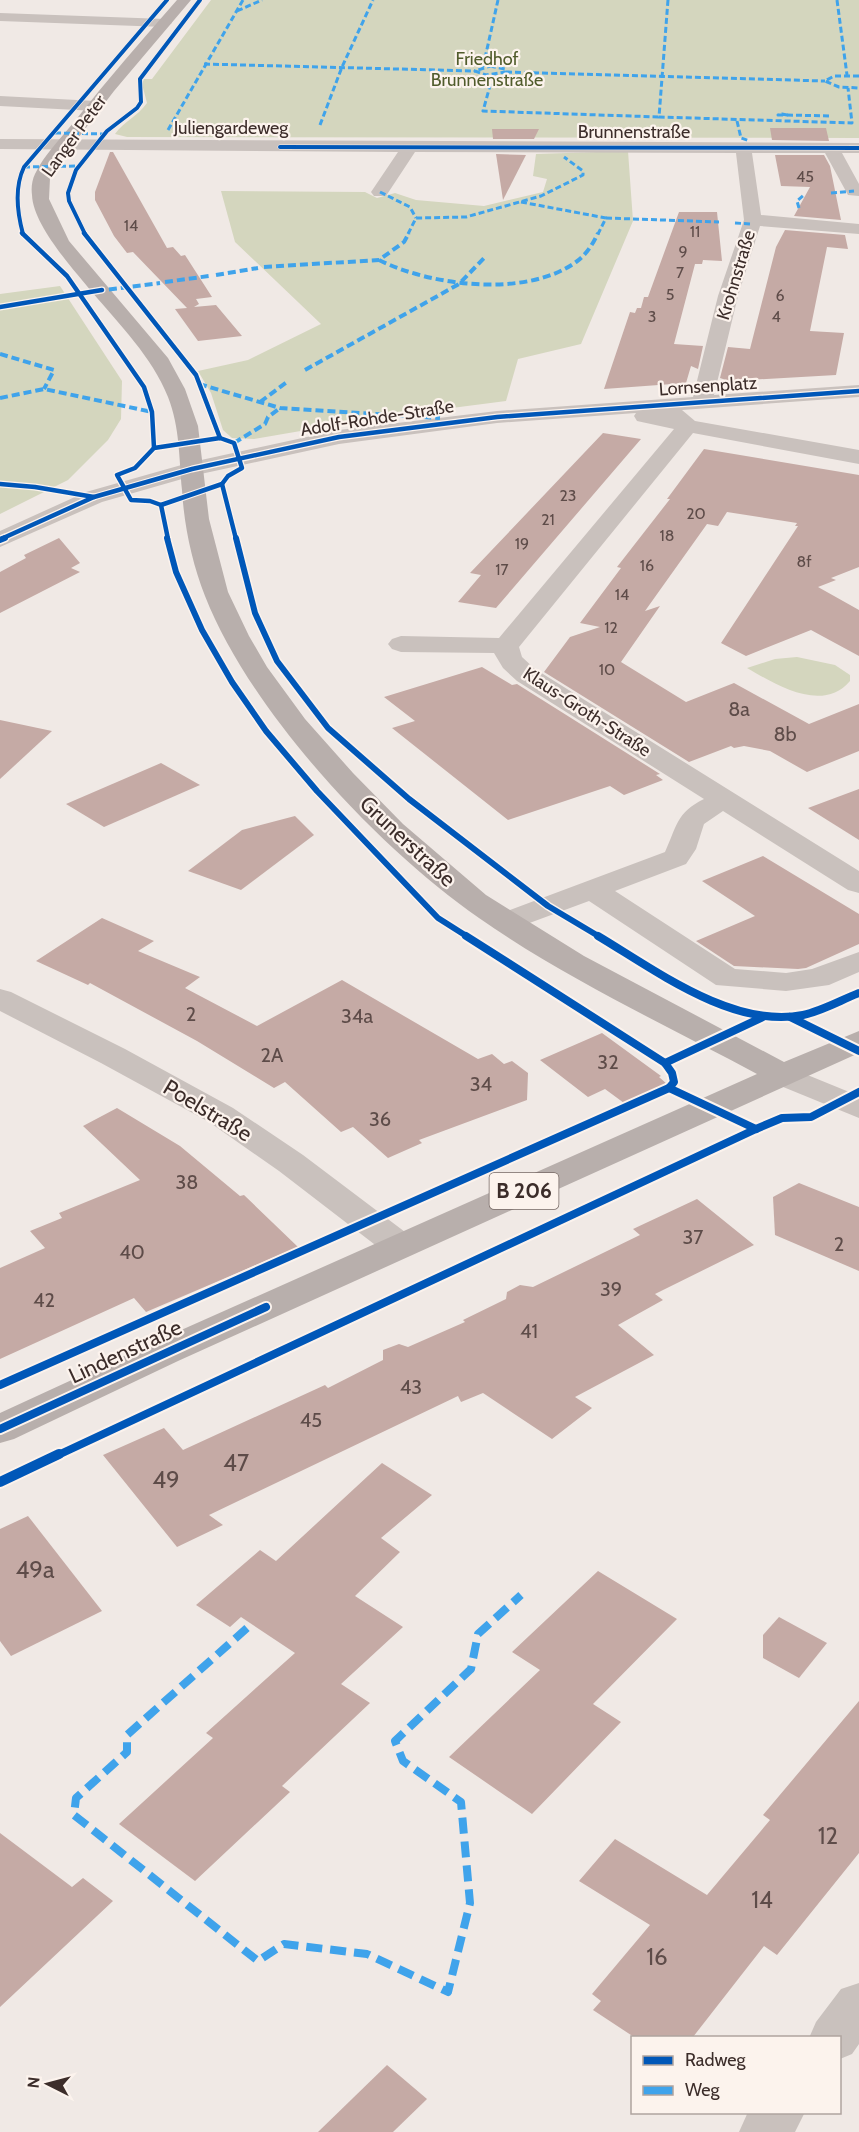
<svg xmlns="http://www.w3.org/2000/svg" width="859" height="2132" font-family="Cabin,sans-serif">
	<rect width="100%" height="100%" fill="#f0e9e5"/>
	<!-- green -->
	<g fill="#d4d6be">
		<path d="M211,0H859V138L127,137L115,134C124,121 137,117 147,103L142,84L144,79H152Z"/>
		<polygon points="628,151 633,221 581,344 518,359 506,401 382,417 254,439 232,438 223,430 211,393 198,371 248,360 321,324 235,242 221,191 365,192 377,198 395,193 416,200 484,206 543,192 547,179 533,176 536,154"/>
		<polygon points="60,286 122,381 121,419 108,440 68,480 0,514 0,294"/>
		<path d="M797,657L835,665L850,675V681C822,714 775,684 747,668L775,659Z"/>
	</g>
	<!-- building -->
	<g fill="#c5aaa5">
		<polygon points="770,128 826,128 829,141 772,140"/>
		<polygon points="492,129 539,129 534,139 493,139"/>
		<polygon points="110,152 113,152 167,248 173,247 181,256 185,255 212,297 196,299 199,304 194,307 216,305 242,336 198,341 175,309 187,308 133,252 127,253 114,236 95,200 95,192"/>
		<polygon points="496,154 526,155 503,200"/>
		<polygon points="775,155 824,155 830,166 841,220 794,216 810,187 781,186"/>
		<polygon points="679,212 717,212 722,261 703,260 702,264 695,264 674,344 703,346 698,369 691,366 686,383 604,389 630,312 635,313 637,308 641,308 644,297 648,297"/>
		<polygon points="785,230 845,235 848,249 827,247 810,331 844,333 836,375 729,381 720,378 728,347 750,349 776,247"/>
		<polygon points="603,433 641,439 496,608 458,602 481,575 470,573"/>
		<polygon points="704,449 859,475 859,567 831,578 836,580 818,587 859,610 859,656 811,630 746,656 721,643 798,526 795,526 797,523 727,512 718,526 707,524 645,611 660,606 621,662 686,702 734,683 809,724 859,704 859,751 807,772 770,751 744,746 734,748 731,746 689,762 544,672 570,637 600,627 580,623 621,568 617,567 670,499 667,499"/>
		<polygon points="59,538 80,563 71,568 80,572 0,613 0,572 26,558 24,555"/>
		<polygon points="482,667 512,685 517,684 660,774 656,775 663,780 624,795 610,786 508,820 392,728 415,721 384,697"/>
		<polygon points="0,720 52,731 0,779"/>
		<polygon points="161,763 200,785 104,827 66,804"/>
		<polygon points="859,789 859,840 808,808"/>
		<polygon points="295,816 314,835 241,890 188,871 242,830"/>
		<polygon points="763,856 859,914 859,944 806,968 798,969 734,966 696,941 755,916 702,881"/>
		<polygon points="102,918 154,941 138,951 200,977 185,988 257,1026 342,980 478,1059 492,1054 504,1064 512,1061 528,1073 527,1100 419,1140 422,1143 388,1158 353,1127 341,1132 285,1082 274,1088 197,1041 90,983 88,985 36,961"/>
		<polygon points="602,1033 661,1076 659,1077 667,1084 624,1103 605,1089 588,1097 540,1060"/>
		<polygon points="117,1108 180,1146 240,1196 244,1195 298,1247 146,1312 134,1298 0,1359 0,1268 45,1248 30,1231 62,1218 59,1213 140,1180 83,1126"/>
		<polygon points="799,1183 859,1207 859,1271 775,1235 773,1197"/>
		<polygon points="697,1199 754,1245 655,1294 663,1300 618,1325 654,1355 575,1397 592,1408 552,1439 483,1393 461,1402 458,1396 209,1515 223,1525 177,1547 103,1455 164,1428 183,1450 325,1385 328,1388 383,1360 383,1350 399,1344 408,1347 465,1322 463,1320 506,1299 507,1292 520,1285 533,1287 640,1235 633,1229"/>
		<polygon points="382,1463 432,1495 381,1538 400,1552 355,1596 403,1627 341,1684 370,1703 282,1786 290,1792 195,1881 119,1824 213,1738 206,1733 295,1653 241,1617 230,1627 196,1605 260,1550 276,1561"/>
		<polygon points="28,1516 102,1611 11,1656 0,1641 0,1529"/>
		<polygon points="598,1571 677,1619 593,1704 621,1722 532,1814 449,1757 540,1670 512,1652"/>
		<polygon points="779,1617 827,1643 799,1678 763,1658 763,1635"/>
		<polygon points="859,1701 859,1853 777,1955 764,1946 693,2037 634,2037 593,2010 601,2001 592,1994 650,1925 579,1881 615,1839 707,1895 770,1820 763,1815"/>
		<polygon points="0,1833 72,1887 83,1878 113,1901 0,2007"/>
		<polygon points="387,2065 427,2099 393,2132 318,2132"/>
	</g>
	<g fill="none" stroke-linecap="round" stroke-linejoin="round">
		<!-- minor -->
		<g fill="#c9c1bd" fill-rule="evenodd">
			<polygon points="0,13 165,19 172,23 165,27 0,21"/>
			<polygon points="0,96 96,101 104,106 96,111 0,106"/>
			<path d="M0,139L859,143V153H842L859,184V196L848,195L825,153H752L761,215L859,224V234L760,226L738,296L714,395L859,385V397L682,410L695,421L859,450V464L693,433L519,647L522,657L535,669L859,871V893L848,890L723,811L704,824L696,849L686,864L615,891L735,969L786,973L812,969L859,952V972L829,985L786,991L716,985L589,901L516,928L505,931L494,928L490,922L494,916L665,852C677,826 676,813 704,799L517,681L503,668L494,653L401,652L392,649L388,644L392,639L401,636L499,638L674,429L637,421L634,416L636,413L497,423L339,444L196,475L102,502L0,547V531L86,492L192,462L339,430L497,411L693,397L718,296L744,220L736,153L415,152L386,196H374L371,192L398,152L0,149Z"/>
			<polygon points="0,989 11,992 125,1049 233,1108 303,1155 413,1238 418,1246 413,1254 400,1258 387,1254 279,1171 209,1122 101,1063 0,1011"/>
			<polygon points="783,1065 859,1096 859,1118 771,1082 766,1075 771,1068"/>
			<polygon points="859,1983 859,2044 852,2054 840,2059 840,2038 809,2038 816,2022 841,1989"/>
			<polygon points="748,2112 805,2112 795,2132 739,2132"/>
		</g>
		<!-- major -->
		<path fill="#b8afac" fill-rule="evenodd" d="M177,0H191L114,91L56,167L50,178L49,199L69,241L168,358L185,389L198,426L209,519L228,592L249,636L267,667L305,719L353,773L403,824L486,895L584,956L784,1062L859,1031V1053L178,1361L14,1439L0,1443V1413L152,1343L757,1074C664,1024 566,979 479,918C378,848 250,711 205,596C192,563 184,525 182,490C179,458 180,428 168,397C152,357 120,325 92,292C73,269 33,225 32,195C31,188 32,180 35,174C44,155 61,138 74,122C107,80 142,40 177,0Z"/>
		<!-- quiet-far2 -->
		<g stroke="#3fa3eb" stroke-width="3" stroke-dasharray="6 3" stroke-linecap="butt">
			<polyline points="668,0 659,117 852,123 848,88"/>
			<polyline points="837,0 847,75"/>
			<polyline points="237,11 262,0"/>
			<polyline points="204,64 475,71"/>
			<polygon points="490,66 505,69 506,72 486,75 475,71"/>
			<polyline points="483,67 498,0"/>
			<polyline points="506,72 825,81"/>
			<polyline points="493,75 483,111 659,117"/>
			<polyline points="859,76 834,76 825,81 839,87 859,88"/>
			<polygon points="782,114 787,115 778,115"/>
			<polyline points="787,115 832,116"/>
			<polyline points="737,121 741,138 750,141"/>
			<polyline points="320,125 342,67 373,0"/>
			<polyline points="168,130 243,0"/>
			<polyline points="55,133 105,134"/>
			<polyline points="24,167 79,166"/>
			<polyline points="380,192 410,207 416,218"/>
			<polyline points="831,193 854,191"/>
			<polyline points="521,202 606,218 598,234"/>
			<polyline points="799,208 797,201 804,195"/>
			<polyline points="606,218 719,222"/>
			<polyline points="735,223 751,224"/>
			<polyline points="408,234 416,218 466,217 541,196 583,175 583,171 564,157"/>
		</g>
		<!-- quiet-far1 -->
		<g stroke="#3fa3eb" stroke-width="4" stroke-dasharray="8 4" stroke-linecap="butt">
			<path d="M379,260C431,286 526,298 576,262C586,255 593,244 598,233"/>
			<polyline points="264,267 379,260 404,242 409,233"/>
			<polyline points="216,275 258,268"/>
			<polyline points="165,282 209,276"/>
			<polyline points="97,291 160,283"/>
			<polyline points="0,354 54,370 44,389"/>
			<polyline points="305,370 459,284 486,256"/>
			<polyline points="199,384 280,408 440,418"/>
			<polyline points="0,398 44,389 152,412"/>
			<polyline points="260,402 287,382"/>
			<polyline points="234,443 265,424 268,417 280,408"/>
		</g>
		<!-- quiet -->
		<polyline stroke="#3fa3eb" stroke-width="8" stroke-dasharray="16 8" stroke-linecap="butt" points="247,1628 127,1735 127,1752 76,1798 74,1815 258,1961 284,1944 367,1954 448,1992 470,1903 461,1802 403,1761 395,1741 471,1669 478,1634 521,1595"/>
		<defs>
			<g id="cycleway-far4">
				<polyline points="280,147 859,148"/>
				<path d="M23,234C17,212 14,188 24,167L167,0"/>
				<polyline points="85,234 69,201 68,193 76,170 107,131 137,108 141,102 140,79 200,0"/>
			</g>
			<g id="cycleway-far3">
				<polyline points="22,233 67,276 144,387 152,412 154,448"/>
				<polyline points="84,233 196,375 220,438"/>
				<polyline points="0,307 102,290"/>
				<polygon points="220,438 234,443 242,468 228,476 222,484 161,505 150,501 131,500 117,475 135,468 154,448"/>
				<polyline points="0,484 35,487 94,497"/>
				<polyline points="222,484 236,539"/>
				<polyline points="161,505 168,539"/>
				<polyline points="1,539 94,497 192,469 339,437 497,417 859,391"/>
			</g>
			<g id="cycleway-far2">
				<polyline points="167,538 176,572 202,630 232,682 266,731 317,791 438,918 468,937"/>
				<polyline points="236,538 255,613 277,661 328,728 409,799 548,906 600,937"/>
				<polyline points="0,540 5,538"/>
			</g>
			<g id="cycleway-far1">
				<polyline points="466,936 665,1063 672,1073 674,1082 669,1088 756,1129"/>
				<path d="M598,936C655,970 733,1029 803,1015C822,1011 841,1000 859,993"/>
				<polyline points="790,1017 859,1051"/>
				<polyline points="665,1063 763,1017"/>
				<polyline points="0,1385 669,1088"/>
				<polyline points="0,1429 266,1307"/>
				<polyline points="56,1456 756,1129 782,1118 811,1117 859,1092"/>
			</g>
			<polyline id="cycleway" points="0,1482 59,1454"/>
		</defs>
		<!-- cycleway-far4 casing -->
		<use href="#cycleway-far4" stroke="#fcf3ed" stroke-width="5"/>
		<!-- cycleway-far3 casing -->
		<use href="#cycleway-far3" stroke="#fcf3ed" stroke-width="7"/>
		<!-- cycleway-far2 casing -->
		<use href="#cycleway-far2" stroke="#fcf3ed" stroke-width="9"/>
		<!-- cycleway-far1 casing -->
		<use href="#cycleway-far1" stroke="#fcf3ed" stroke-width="12"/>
		<!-- cycleway casing -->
		<use href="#cycleway" stroke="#fcf3ed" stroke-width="14"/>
		<!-- cycleway-far4 -->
		<use href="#cycleway-far4" stroke="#0057b8" stroke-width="4"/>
		<!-- cycleway-far3 -->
		<use href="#cycleway-far3" stroke="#0057b8" stroke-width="4.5"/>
		<!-- cycleway-far2 -->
		<use href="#cycleway-far2" stroke="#0057b8" stroke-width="6"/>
		<!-- cycleway-far1 -->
		<use href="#cycleway-far1" stroke="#0057b8" stroke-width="8"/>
		<!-- cycleway -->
		<use href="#cycleway" stroke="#0057b8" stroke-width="10"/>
	</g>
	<g text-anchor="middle" stroke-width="4.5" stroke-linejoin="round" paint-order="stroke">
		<!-- far-number labels -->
		<g font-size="16" fill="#5e4c49">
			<text x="805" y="182">45</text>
			<text x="131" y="231">14</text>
			<text x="695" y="237">11</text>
			<text x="683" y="257">9</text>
			<text x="680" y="278">7</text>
			<text x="670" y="300">5</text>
			<text x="780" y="301">6</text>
			<text x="652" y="322">3</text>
			<text x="776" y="322">4</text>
			<text x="568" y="501">23</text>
			<text x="696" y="519">20</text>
			<text x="548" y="525">21</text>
			<text x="667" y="541">18</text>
			<text x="522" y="549">19</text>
			<text x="804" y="567">8f</text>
			<text x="647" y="571">16</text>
			<text x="502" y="575">17</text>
			<text x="622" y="600">14</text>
			<text x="611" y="633">12</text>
			<text x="607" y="675">10</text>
		</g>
		<!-- far-park labels -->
		<g font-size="18" fill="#515c2c" stroke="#fcf3ed">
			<text x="487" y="65">Friedhof<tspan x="487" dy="21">Brunnenstraße</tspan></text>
		</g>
		<!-- far-street labels -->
		<g font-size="18" fill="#3c2d2a" stroke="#fcf3ed">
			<text x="231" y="134">Juliengardeweg</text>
			<text x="634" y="138">Brunnenstraße</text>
			<text transform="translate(74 136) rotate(-54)" y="6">Langer Peter</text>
			<text transform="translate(736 275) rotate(-73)" y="6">Krohnstraße</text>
			<text transform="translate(708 386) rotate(-4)" y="6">Lornsenplatz</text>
			<text transform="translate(377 418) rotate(-9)" y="6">Adolf-Rohde-Straße</text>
			<text transform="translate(587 712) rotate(33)" y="6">Klaus-Groth-Straße</text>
		</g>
		<!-- number labels -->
		<g font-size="20" fill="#5e4c49">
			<text x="739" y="716">8a</text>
			<text x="785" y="741">8b</text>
			<text x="191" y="1021">2</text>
			<text x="357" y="1023">34a</text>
			<text x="272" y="1062">2A</text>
			<text x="608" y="1069">32</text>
			<text x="481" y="1091">34</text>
			<text x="380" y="1126">36</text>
			<text x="187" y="1189">38</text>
			<text x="693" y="1244">37</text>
			<text x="839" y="1251">2</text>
			<text x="132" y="1259">40</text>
			<text x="611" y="1296">39</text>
			<text x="44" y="1307">42</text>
			<text x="529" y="1338">41</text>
			<text x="411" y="1394">43</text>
			<text x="311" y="1427">45</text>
		</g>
		<!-- shield labels -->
		<rect fill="#fcf3ed" stroke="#766864" stroke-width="1.5" x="489.5" y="1173" width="69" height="36" rx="4.5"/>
		<g font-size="21" font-weight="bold" fill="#3c2d2a">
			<text x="524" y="1198">B 206</text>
		</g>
		<!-- street labels -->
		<g font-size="22" fill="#3c2d2a" stroke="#fcf3ed">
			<text transform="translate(408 841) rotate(43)" y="8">Grunerstraße</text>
			<text transform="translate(208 1110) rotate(31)" y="8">Poelstraße</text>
			<text transform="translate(125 1351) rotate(-25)" y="8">Lindenstraße</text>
		</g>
		<!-- near-number labels -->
		<g font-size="24" fill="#5e4c49">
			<text x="236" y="1471">47</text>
			<text x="166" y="1488">49</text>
			<text x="35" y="1578">49a</text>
			<text x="828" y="1844">12</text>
			<text x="762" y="1908">14</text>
			<text x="657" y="1965">16</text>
		</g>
	</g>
	<!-- legend -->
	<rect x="631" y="2036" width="210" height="78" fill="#fcf3ed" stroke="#afa49f" stroke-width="1.5"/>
	<rect x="643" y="2056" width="30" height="9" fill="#0057b8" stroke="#afa49f" stroke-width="1.5"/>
	<text x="685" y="2066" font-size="18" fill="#3c2d2a">Radweg</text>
	<rect x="643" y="2086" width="30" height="9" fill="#3fa3eb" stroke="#afa49f" stroke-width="1.5"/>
	<text x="685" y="2096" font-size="18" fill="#3c2d2a">Weg</text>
	<!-- north arrow -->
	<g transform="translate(48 2084) rotate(276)" stroke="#fcf3ed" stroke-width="4.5" paint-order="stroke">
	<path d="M0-4.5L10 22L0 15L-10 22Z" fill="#3c2d2a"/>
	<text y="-9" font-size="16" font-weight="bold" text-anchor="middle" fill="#3c2d2a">N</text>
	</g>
</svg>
